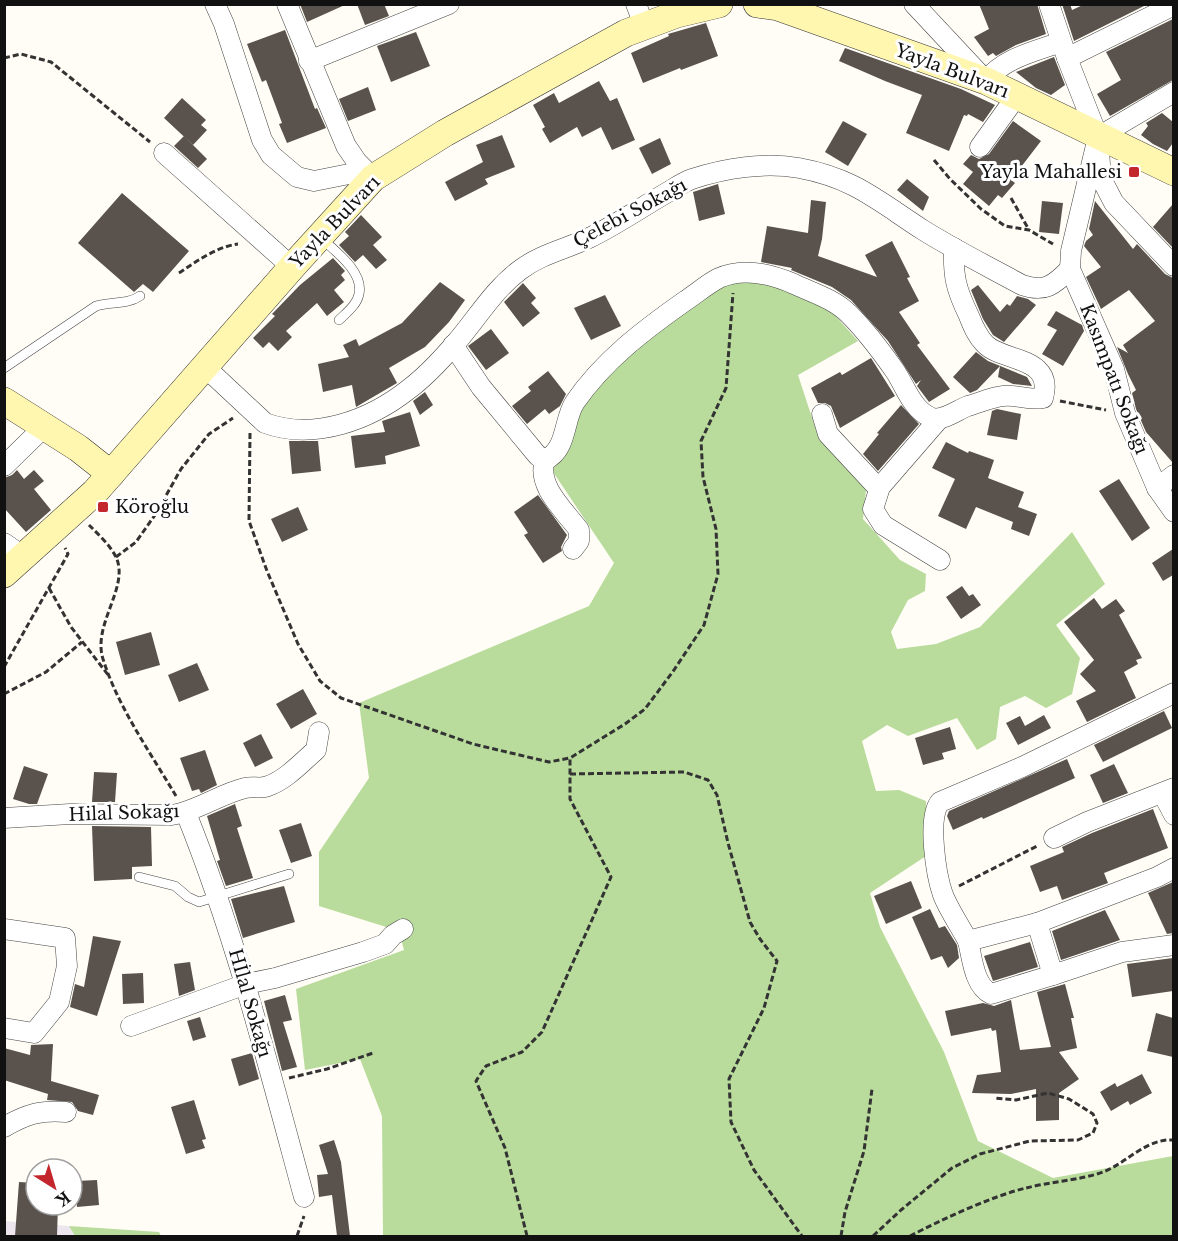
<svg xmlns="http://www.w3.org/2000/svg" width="1178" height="1241" font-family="'Libre Baskerville',serif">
	<rect width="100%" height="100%" fill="#fffdf5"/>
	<!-- industrial -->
	<polygon fill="#eee6ef" points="4,1221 69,1226 75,1236 5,1236"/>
	<!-- forest -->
	<g fill="#b9dc9c">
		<polygon points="751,272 817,295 858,341 798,375 818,436 866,490 863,519 900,560 926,574 925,591 908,600 891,632 897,649 936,644 980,627 1072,532 1105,584 1056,625 1080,658 1072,694 1046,708 1025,696 1000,707 996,739 977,750 957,718 908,736 887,725 862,741 876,791 899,790 926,801 926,856 870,893 880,927 944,1052 978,1141 1053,1178 1173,1156 1173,1236 383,1236 382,1116 360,1059 305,1070 296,989 404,950 399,931 319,906 319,852 369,778 359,703 589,606 614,563 545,460 568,412 669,312"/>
		<polygon points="69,1226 159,1232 161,1236 75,1236"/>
	</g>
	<!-- building -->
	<g fill="#5a524d">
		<polygon points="300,4 347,4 307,22"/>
		<polygon points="357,4 384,4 389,16 365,25"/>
		<polygon points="979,4 1037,4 1046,34 1016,45 996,56 993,53 988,56 974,37 989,29"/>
		<polygon points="1062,4 1070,4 1072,10 1085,4 1148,4 1074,41"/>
		<polygon points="1173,19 1173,80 1110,116 1097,94 1121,80 1106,52"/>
		<polygon points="706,23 718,56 681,70 680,68 643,83 631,53 669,36 668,34"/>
		<polygon points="285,30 315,109 317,108 326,128 287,143 279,124 282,123 266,80 262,82 247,44"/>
		<polygon points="416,32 430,66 391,82 377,46"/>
		<polygon points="845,48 961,89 995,105 983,122 968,114 967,116 964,115 949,151 906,133 922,95 885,81 839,61"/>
		<polygon points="1054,57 1065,85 1051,95 1036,88 1016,72"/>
		<polygon points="599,81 610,101 617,98 635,140 612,150 601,127 582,137 577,127 550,143 542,129 545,127 533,105 554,93 559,103"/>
		<polygon points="368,87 376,110 348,121 339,99"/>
		<polygon points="182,98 206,120 201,125 207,130 193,145 164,118"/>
		<polygon points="1162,113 1173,122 1173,143 1167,151 1153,144 1141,135 1148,126 1146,123"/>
		<polygon points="843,121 867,134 848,166 825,152"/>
		<polygon points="1013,121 1041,141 1011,180 1015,183 1002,198 998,195 989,206 963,184 973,172 963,164 971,155 979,159 989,154"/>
		<polygon points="502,135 515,167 485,179 488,184 455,201 445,182 483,162 476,145"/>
		<polygon points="184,136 207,159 198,168 174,146"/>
		<polygon points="660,138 671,164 652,174 639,148"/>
		<polygon points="907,179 929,197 923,211 897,190"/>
		<polygon points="718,184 725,214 699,221 693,192"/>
		<polygon points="122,193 189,251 153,292 143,284 134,292 78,243"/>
		<polygon points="811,200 826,202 822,239 818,256 877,277 865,255 892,241 910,277 907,278 919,301 899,312 920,343 917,345 950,389 929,402 917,386 921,380 916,384 888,341 851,300 832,287 791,270 792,268 761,262 767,226 808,233"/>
		<polygon points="1042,201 1063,203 1059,234 1039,232"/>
		<polygon points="1095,201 1133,249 1137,244 1165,274 1173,278 1173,463 1146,432 1136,409 1132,393 1136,390 1128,374 1117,347 1128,353 1123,345 1155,321 1129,290 1101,309 1086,277 1101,267 1084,246 1086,241 1093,235 1089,229"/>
		<polygon points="1173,204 1173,248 1153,227"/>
		<polygon points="361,215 382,237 373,245 387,260 376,269 363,255 355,262 339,245 349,236 345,232"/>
		<polygon points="333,258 345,271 341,275 345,280 334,290 344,302 327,316 317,303 286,331 292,337 278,351 269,342 263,348 253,338 275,316 272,314 300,285"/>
		<polygon points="440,282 465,300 449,322 425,347 389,368 397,383 356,407 352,385 323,392 318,364 349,357 343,345 356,339 359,346 402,323"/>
		<polygon points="523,283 536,298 531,303 540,313 523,327 504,302"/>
		<polygon points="978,285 1000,312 1007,304 1010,306 1017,296 1028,299 1036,305 1004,342 993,335 983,319 971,290"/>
		<polygon points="605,295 621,326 591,340 574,308"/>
		<polygon points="1056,311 1082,325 1084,331 1063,366 1042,354 1057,330 1047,325"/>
		<polygon points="491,329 509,353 486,370 468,346"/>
		<polygon points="976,352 988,361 1027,377 1032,386 1013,384 998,377 1000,366 977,390 970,393 953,377"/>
		<polygon points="871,358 895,396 840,428 831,406 825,403 818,403 811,388 840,372 842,375"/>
		<polygon points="548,371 566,394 560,406 549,414 545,409 527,424 512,406 531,391 528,387"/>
		<polygon points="425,392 433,405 420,415 413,401"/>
		<polygon points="901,405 919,424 878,471 863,454 879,434 877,433"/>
		<polygon points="997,409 1021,414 1017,440 987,435 992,411"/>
		<polygon points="410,412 420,446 385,456 386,464 355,468 351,436 385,432 382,421"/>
		<polygon points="289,441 318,441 321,471 292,474"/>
		<polygon points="946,442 968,453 969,451 994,460 988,478 1024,492 1018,507 1037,514 1029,536 1011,529 1013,522 976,507 966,529 938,516 955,479 932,468"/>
		<polygon points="17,470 24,479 34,470 44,481 34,489 51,510 26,532 4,508 4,478 12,475"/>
		<polygon points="1119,479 1150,528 1132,541 1099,491"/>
		<polygon points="538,495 567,535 561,547 562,551 543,563 524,535 528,533 514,512"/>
		<polygon points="298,507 308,530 282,542 271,519"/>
		<polygon points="1173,549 1173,575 1163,581 1152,563"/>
		<polygon points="962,586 969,596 973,594 981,605 961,619 946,597"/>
		<polygon points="1094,598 1102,609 1116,599 1125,611 1119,615 1142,658 1136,660 1138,664 1124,672 1136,698 1087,722 1076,701 1096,691 1080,674 1094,660 1064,622"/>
		<polygon points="151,632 160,665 125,675 116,642"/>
		<polygon points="197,663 209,690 179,702 168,675"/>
		<polygon points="303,689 317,714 291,729 276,704"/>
		<polygon points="1164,711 1172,728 1103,762 1094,745"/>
		<polygon points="1044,715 1051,728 1018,745 1006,723 1020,716 1025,726"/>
		<polygon points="950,727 956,749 942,753 944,759 923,765 915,738"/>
		<polygon points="261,734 273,758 255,767 243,743"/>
		<polygon points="205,750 217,785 201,793 199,789 192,791 180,758"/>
		<polygon points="1067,759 1075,778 983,819 982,817 953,830 947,816 949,811"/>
		<polygon points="1114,764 1128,793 1103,803 1090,775"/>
		<polygon points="24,766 48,774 37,804 29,804 13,799"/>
		<polygon points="94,772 117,773 115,802 92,802"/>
		<polygon points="235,804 242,826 237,828 253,878 226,886 217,861 220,860 207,816"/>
		<polygon points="1153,809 1168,848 1104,873 1108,883 1062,900 1057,886 1040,892 1030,866 1064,852 1062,847 1092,833"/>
		<polygon points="301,823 312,856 291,863 279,830"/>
		<polygon points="92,826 151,827 152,866 132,867 132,879 94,881"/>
		<polygon points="911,881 922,908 886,924 874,896"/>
		<polygon points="1173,882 1173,933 1167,934 1148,893"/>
		<polygon points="284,886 295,922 243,938 231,899"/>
		<polygon points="930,909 939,928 945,926 957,945 959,958 948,968 942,956 931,960 912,917"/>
		<polygon points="1105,910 1120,940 1061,960 1052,931"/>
		<polygon points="93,936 121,941 97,1016 70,1007 75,984 84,987"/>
		<polygon points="1030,942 1038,967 993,981 984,956"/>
		<polygon points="1173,958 1173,991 1132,997 1127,964"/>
		<polygon points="190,962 195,990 179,996 174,964"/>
		<polygon points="143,973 144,1003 123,1004 122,974"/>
		<polygon points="1065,984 1074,1018 1071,1018 1077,1048 1059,1052 1079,1079 1059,1093 1059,1120 1036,1121 1036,1089 1011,1094 972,1093 977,1075 1001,1072 996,1030 992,1031 991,1028 951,1036 945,1011 983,1003 994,1006 1011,1000 1020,1050 1051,1047 1037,992"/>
		<polygon points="285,995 292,1020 283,1022 297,1067 282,1071 264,1001"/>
		<polygon points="1156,1013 1173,1018 1173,1057 1147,1051"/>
		<polygon points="200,1017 206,1037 193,1041 187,1021"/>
		<polygon points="53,1044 51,1081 99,1095 93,1115 78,1111 72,1102 47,1100 48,1094 4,1080 4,1048 30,1055 31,1045"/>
		<polygon points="252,1053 259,1079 239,1086 231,1059"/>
		<polygon points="1142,1074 1152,1093 1130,1105 1128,1101 1111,1111 1100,1092 1115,1083 1117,1087"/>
		<polygon points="194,1100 206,1139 202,1140 205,1148 186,1154 171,1107"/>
		<polygon points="334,1140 341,1162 350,1236 337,1236 332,1195 319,1197 317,1175 328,1174 319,1145"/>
		<polygon points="97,1180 99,1205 77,1207 76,1181"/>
		<polygon points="19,1182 36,1183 36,1205 58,1205 57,1236 15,1236"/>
	</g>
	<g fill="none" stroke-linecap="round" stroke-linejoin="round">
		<defs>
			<g id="lane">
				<path d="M321,238C335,251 364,272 359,294C357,305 346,313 339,320"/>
				<path d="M4,368L96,306C112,301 127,305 140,296"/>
				<polyline points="139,877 175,886 188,897 199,902 289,874"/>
			</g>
			<g id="street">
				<polyline points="215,4 224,24 262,140 271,155 297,177 314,181 349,174 373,178"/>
				<polyline points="287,4 346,146 357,162 373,178"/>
				<polyline points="636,4 644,25"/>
				<path d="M914,4L986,81C1003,58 1036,51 1061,42"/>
				<polyline points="1049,4 1067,58 1098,137 1101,178 1114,203 1174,266"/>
				<polyline points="1067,58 1174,5"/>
				<polyline points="309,61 449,4"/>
				<polyline points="1098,137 1071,251 1070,269 1114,369 1125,413 1157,488 1174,512"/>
				<polyline points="1098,137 1174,92"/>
				<polyline points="980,147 1016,97"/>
				<polyline points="164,153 292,267"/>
				<path d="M453,345L481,387L538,456L545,460C568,449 563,420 575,402C604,360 644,330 685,301C696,294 707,284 719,278C743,267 771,274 794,284C813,293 834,299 849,314C866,331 881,351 895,371C905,386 912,409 930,417C941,423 957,410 968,406C979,403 992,397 1003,396C1016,394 1029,401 1043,398C1055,356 1002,362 985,344C977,336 973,326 969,316C956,289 953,277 954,248"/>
				<path d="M205,367L265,423C314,441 370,420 409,389C425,377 441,360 454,345C476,320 493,290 520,270C541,254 566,249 589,238C616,225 642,207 668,192C675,188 683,182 692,179C725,168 765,162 799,168C854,178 878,201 923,230C955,250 989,267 1022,285C1045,293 1054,285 1070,269"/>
				<polyline points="822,414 828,434 879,489"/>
				<polyline points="939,419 880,487 873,509 883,525 940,560"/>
				<path d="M545,460C536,486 565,511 579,530V541L573,549"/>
				<polyline points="4,466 45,426"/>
				<polyline points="1157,488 1174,475"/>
				<polyline points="4,543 24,557"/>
				<path d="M1174,693L1022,767L940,802C927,818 936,875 943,895C949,910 960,926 968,941L1037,923L1157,877L1174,868"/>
				<polyline points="1163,794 1174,815"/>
				<path d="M186,813C236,937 269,1068 304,1197"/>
				<path d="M4,818L70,814L172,815C197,811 220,794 245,788C253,786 261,789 268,786C286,780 302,762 316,750L319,732"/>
				<polyline points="1054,838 1087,822 1174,788"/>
				<polyline points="1037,923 1053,975 1122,952 1174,945"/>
				<polyline points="4,929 65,938 67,966 59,1002 34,1033 4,1028"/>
				<path d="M968,941C972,957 974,986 991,994L1053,975"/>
				<polyline points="131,1026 246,984 275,978 363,952 385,944 393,935 403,929"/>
				<path d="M4,1127C27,1114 40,1110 66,1112"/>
			</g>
			<g id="secondary">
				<polyline points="757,4 778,7 986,81 1174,172"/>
				<polyline points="4,401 78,448 111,474"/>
				<polyline points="4,574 95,492 292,267 373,178 445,133 626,33 677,14 719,4"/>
			</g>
		</defs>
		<!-- lane casing -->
		<use href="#lane" stroke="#444" stroke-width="10"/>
		<!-- street casing -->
		<use href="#street" stroke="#444" stroke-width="21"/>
		<!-- secondary casing -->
		<use href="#secondary" stroke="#333" stroke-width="28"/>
		<!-- path -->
		<g stroke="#333" stroke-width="3" stroke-dasharray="6 3" stroke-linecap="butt">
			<polyline points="4,58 21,54 51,62 150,142"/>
			<polyline points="934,160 950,179 981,209 1005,226 1029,230 1053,244"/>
			<polyline points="1011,198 1029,230"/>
			<path d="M179,273C197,261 216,247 238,244"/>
			<polyline points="1060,401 1106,410"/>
			<polyline points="250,433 249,521 267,571 298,644 320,681 341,698 473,744 549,762 570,758"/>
			<path d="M89,525C98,534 110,545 116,557C130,587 92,624 103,659C118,707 150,752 176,796"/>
			<polyline points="116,557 136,542 155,515 181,469 209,434 233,418"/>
			<polyline points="49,588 71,627 109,676"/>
			<polyline points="4,667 68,554 65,548"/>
			<polyline points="4,694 46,672 82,642"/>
			<polyline points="570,774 684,772 708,780 717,795 728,843 750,922 760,939 777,961 764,1008 729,1079 731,1122 754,1170 802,1236"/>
			<polyline points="959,886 1039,845"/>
			<polyline points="289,1078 327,1069 373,1053"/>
			<polyline points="297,1236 304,1216"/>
			<polyline points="527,1236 505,1148 476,1081 486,1066 522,1052 542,1032 611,877 570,799 570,758 625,724 645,709 674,670 704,625 718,574 716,529 703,477 701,441 726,388 733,293"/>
			<polyline points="841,1236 845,1212 864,1151 872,1089"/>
			<polyline points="873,1236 901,1210 952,1168 980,1154 1030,1141 1078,1140 1093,1133 1097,1123 1093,1114 1082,1107 1069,1099 1048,1093 1016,1100 995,1098"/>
			<path d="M910,1236C941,1220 992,1196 1026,1188C1049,1182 1081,1180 1103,1172C1127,1163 1146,1138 1174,1140"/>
		</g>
		<!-- lane -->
		<use href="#lane" stroke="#fff" stroke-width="9"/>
		<!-- street -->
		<use href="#street" stroke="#fff" stroke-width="20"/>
		<!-- secondary -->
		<use href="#secondary" stroke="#fff6b0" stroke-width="27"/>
	</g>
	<!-- markers -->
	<g fill="#c4262e" stroke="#fff" stroke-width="2">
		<rect x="1128" y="166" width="12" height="12" rx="3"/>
		<rect x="97" y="501" width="12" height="12" rx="3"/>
	</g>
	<g text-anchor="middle" stroke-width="6" stroke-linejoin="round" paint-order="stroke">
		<!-- street labels -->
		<g font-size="18" fill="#111" stroke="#fff">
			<text transform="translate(952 71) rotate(21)" y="6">Yayla Bulvarı</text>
			<text transform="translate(630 213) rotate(-28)" y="6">Çelebi Sokağı</text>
			<text transform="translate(335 222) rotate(-46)" y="6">Yayla Bulvarı</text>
			<text transform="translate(1114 379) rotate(69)" y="6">Kasımpatı Sokağı</text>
			<text transform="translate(124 813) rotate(-2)" y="6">Hilal Sokağı</text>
			<text transform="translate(250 1003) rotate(74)" y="6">Hİlal Sokağı</text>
		</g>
		<!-- poi labels -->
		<g font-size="18" fill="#111" stroke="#fff" text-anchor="end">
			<text x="1122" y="178">Yayla Mahallesi</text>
			<text x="115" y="513" text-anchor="start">Köroğlu</text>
		</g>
	</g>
	<!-- border -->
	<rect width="1178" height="1241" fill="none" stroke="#111111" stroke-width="12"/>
	<!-- north arrow -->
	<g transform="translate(54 1187) rotate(143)"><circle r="28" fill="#ffffff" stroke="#a0a0a0" stroke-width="1.5"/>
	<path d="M0-4.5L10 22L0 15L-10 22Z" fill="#c4262e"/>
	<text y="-9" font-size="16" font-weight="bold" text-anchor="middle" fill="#111111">K</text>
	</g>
</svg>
